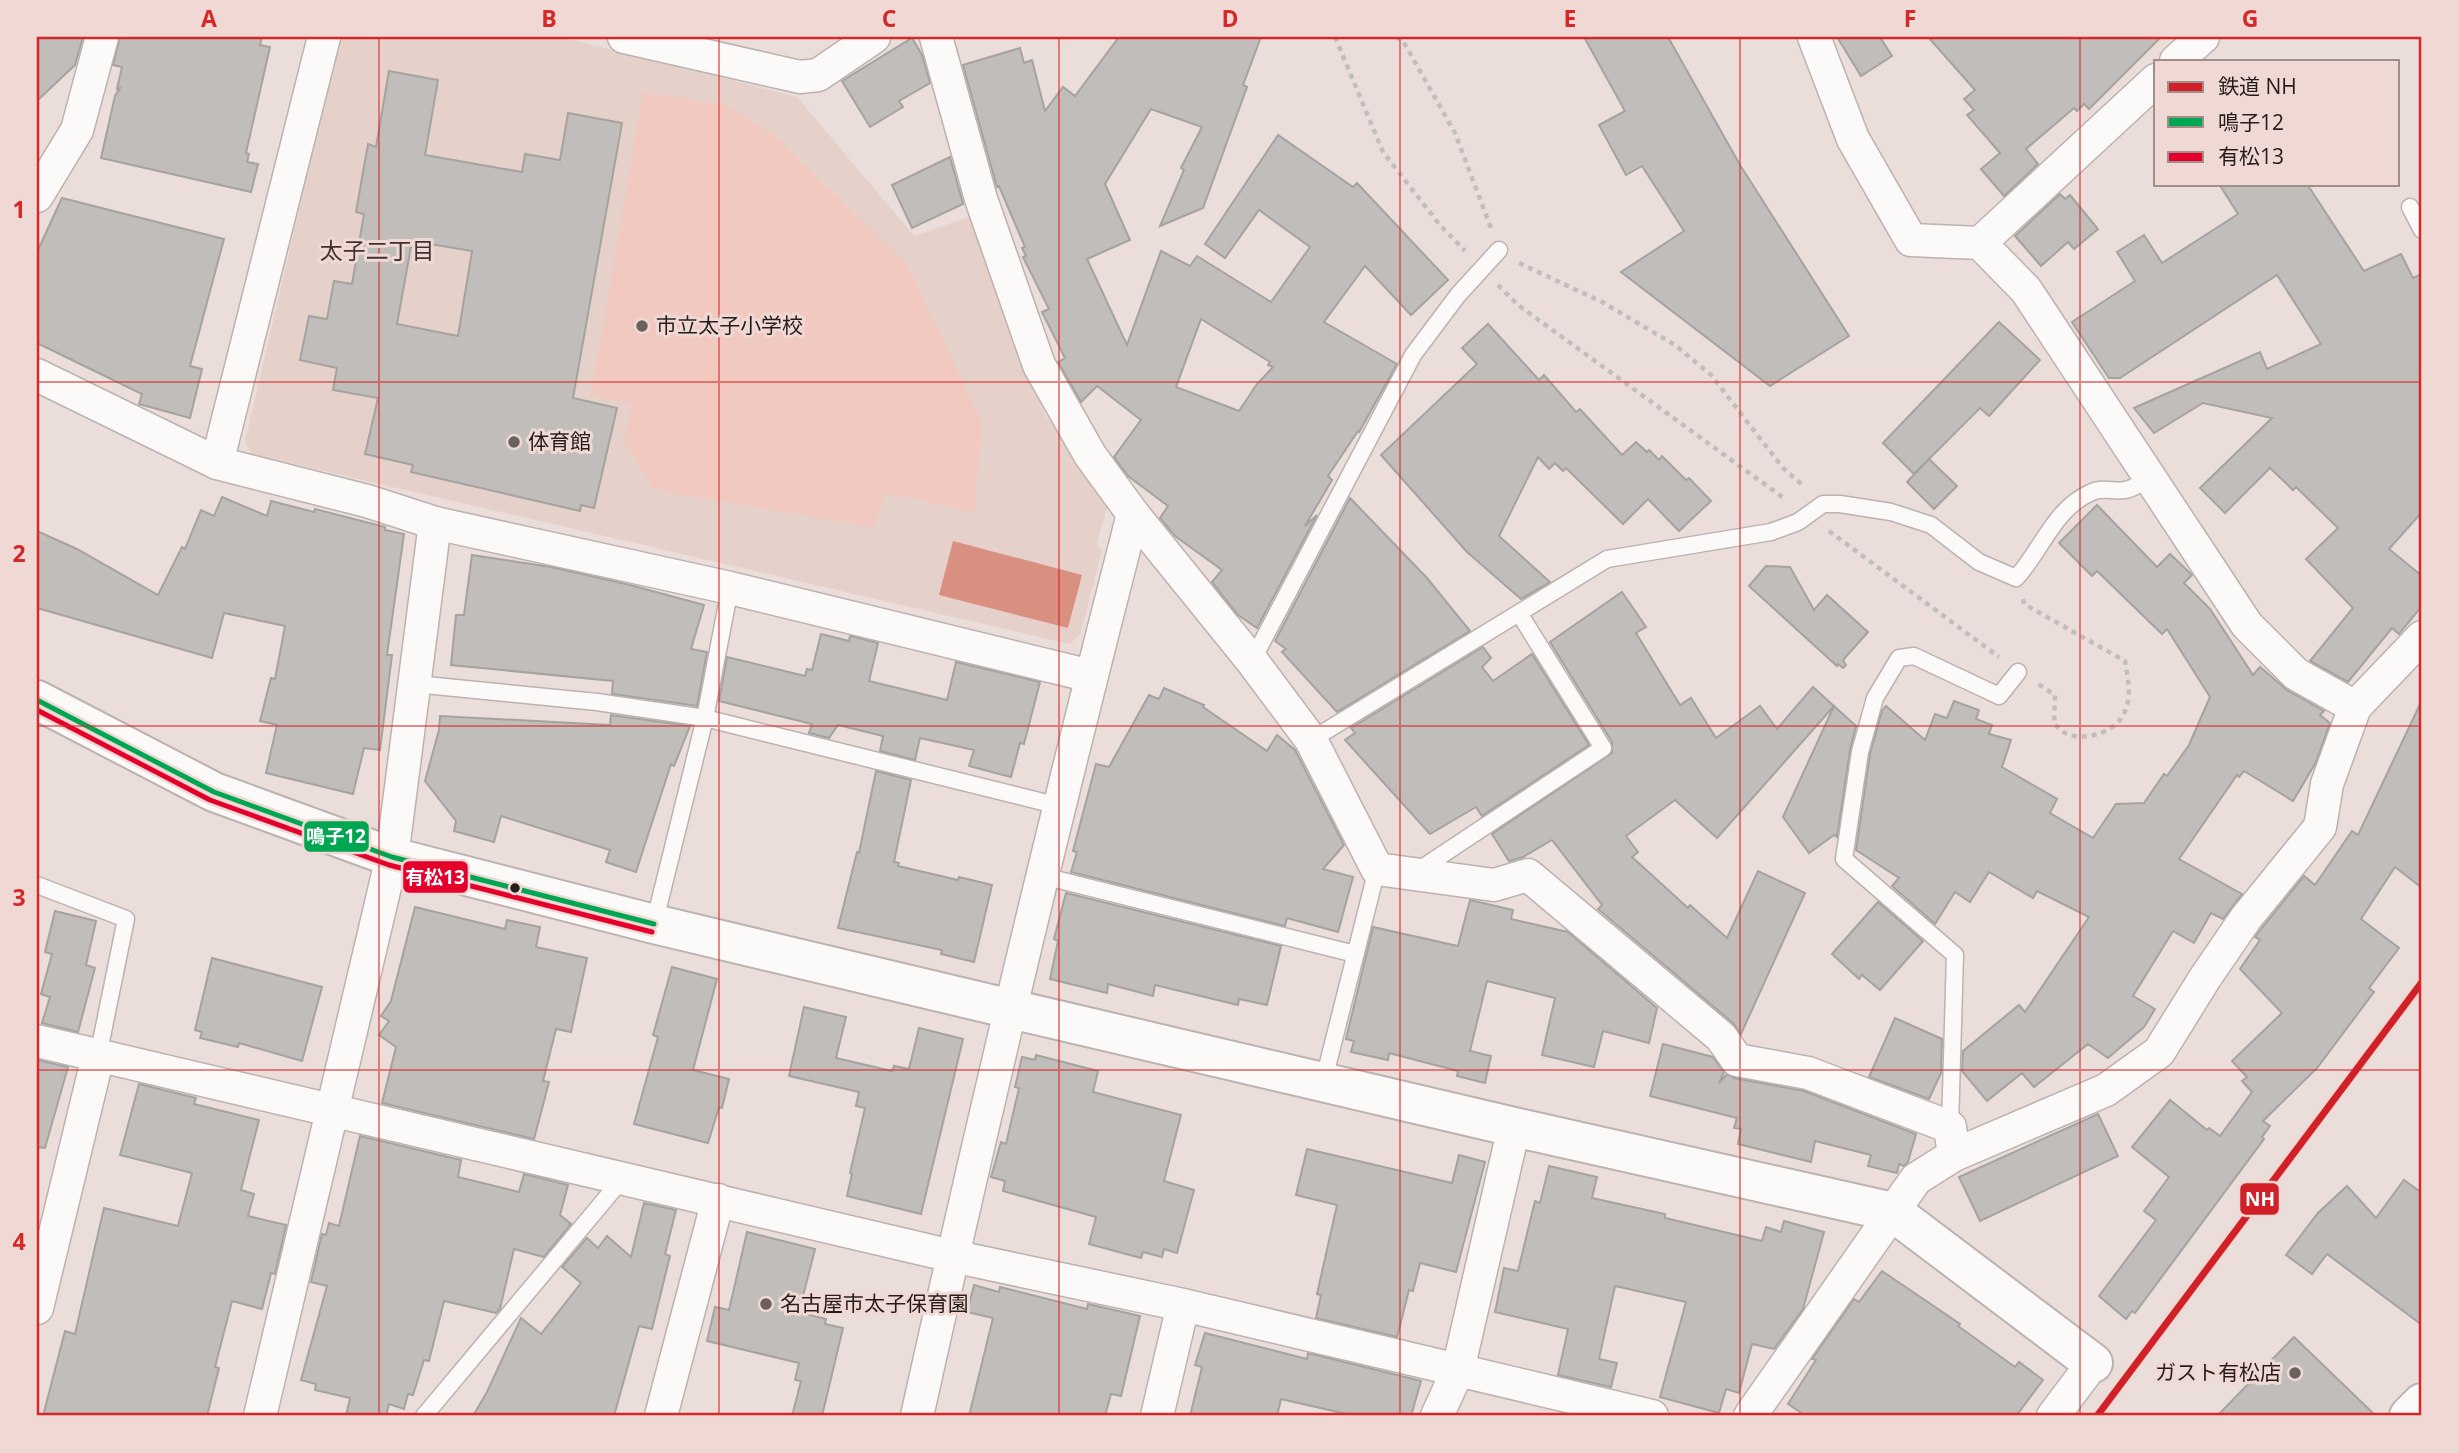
<svg xmlns="http://www.w3.org/2000/svg" width="2459" height="1453" font-family="'Open Sans','Noto Sans JP',sans-serif">
	<rect width="100%" height="100%" fill="#eaddda"/>
	<!-- built -->
	<polygon fill="#e6d0ca" points="339,37 561,37 797,97 914,236 972,216 1045,415 1110,496 1097,544 1102,551 1080,635 1070,644 251,454 245,442"/>
	<!-- pitch -->
	<polygon fill="#f1c9c0" points="643,92 729,106 774,135 907,265 982,423 974,512 884,492 875,528 654,489 624,442 632,403 591,396"/>
	<!-- water -->
	<polygon fill="#d99081" points="953,541 1082,575 1068,628 939,595"/>
	<!-- building -->
	<g fill="#c0bdba" stroke="#a5a39f" stroke-width="2" fill-rule="evenodd">
		<polygon points="37,37 83,37 75,65 37,101"/>
		<polygon points="120,37 262,37 260,45 270,47 246,153 249,154 247,162 258,164 251,192 101,158 115,96 120,88 117,89 122,67 113,65"/>
		<path d="M1119,37H1261L1243,85L1247,87L1203,208L1160,226L1184,170L1181,168L1202,127L1151,109L1105,184L1130,240L1087,259L1127,345L1161,251L1190,266L1197,256L1271,302L1310,247L1259,210L1225,258L1205,244L1278,135L1353,187L1357,183L1448,280L1411,315L1365,266L1324,322L1397,364L1359,432L1358,431L1328,476L1332,480L1305,526L1317,515L1257,628L1238,615L1212,582L1222,570L1175,536L1160,518L1168,506L1128,476L1114,457L1141,420L1097,386L1081,402L1058,362L1065,358L1042,312L1049,309L1023,257L1026,256L1022,248L1025,247L999,186L997,187L963,65L1020,48L1024,63L1032,60L1045,111L1063,87L1075,96ZM1201,319L1270,362L1268,365L1273,367L1257,384L1239,411L1176,387Z"/>
		<polygon points="1584,37 1668,37 1740,165 1849,336 1770,386 1621,272 1684,231 1642,166 1626,175 1599,125 1625,111"/>
		<polygon points="1837,37 1880,37 1892,56 1861,76"/>
		<polygon points="1928,37 2161,37 2089,109 2084,104 2077,111 2074,108 2026,149 2038,164 2004,196 1981,169 2000,153 1967,115 1974,110 1964,99 1975,90"/>
		<polygon points="912,38 922,55 930,83 899,101 903,107 870,127 842,81"/>
		<path d="M389,71L438,80L425,155L522,172L525,154L560,160L568,113L622,123L573,398L617,408L594,508L581,505L580,511L411,472L413,465L365,454L378,398L333,390L337,368L300,360L309,316L327,319L334,281L352,284L364,214L356,212L368,144L376,147ZM412,241L472,251L458,336L397,324Z"/>
		<polygon points="950,157 963,204 912,228 892,185"/>
		<polygon points="2219,184 2307,184 2364,271 2401,254 2413,278 2422,274 2422,512 2389,549 2422,576 2422,606 2399,634 2392,628 2348,682 2310,661 2353,608 2306,559 2338,528 2296,487 2293,490 2270,468 2225,513 2200,488 2272,418 2203,403 2154,433 2134,408 2260,352 2267,369 2321,344 2277,275 2120,378 2109,378 2072,322 2135,281 2117,252 2144,235 2162,263 2238,214"/>
		<polygon points="2060,194 2065,199 2070,195 2098,229 2074,249 2068,242 2041,266 2015,236"/>
		<polygon points="62,198 224,239 190,366 202,369 190,418 139,404 142,394 37,343 37,252"/>
		<polygon points="1999,322 2040,360 1989,416 1980,408 1914,474 1883,443"/>
		<polygon points="1488,324 1539,380 1544,375 1576,412 1580,409 1622,455 1636,442 1647,452 1649,450 1659,460 1662,456 1686,480 1689,478 1711,501 1679,531 1648,499 1623,524 1566,468 1563,471 1555,463 1549,469 1538,457 1499,536 1550,582 1521,599 1467,552 1381,455 1477,364 1462,348"/>
		<polygon points="1929,459 1957,486 1934,509 1907,482"/>
		<polygon points="222,497 267,516 271,501 314,512 315,509 385,527 385,530 404,534 387,655 392,655 380,750 364,748 353,794 266,773 277,725 260,721 271,678 275,679 285,626 224,613 212,658 37,608 37,531 77,549 158,595 182,547 185,549 201,510 214,516"/>
		<polygon points="1350,498 1427,578 1470,631 1337,712 1282,652 1286,649 1275,641"/>
		<polygon points="2097,505 2157,567 2170,554 2192,575 2184,583 2210,609 2253,675 2260,667 2287,690 2324,711 2320,715 2330,723 2316,762 2293,801 2244,771 2239,777 2237,775 2179,859 2242,894 2223,919 2211,913 2194,943 2173,931 2133,996 2155,1009 2144,1027 2108,1058 2088,1044 2034,1087 2022,1073 1987,1101 1962,1071 1963,1051 2019,1005 2025,1012 2089,917 2037,891 2033,898 1989,872 1970,902 1955,892 1935,924 1892,886 1899,878 1856,850 1870,754 1882,711 1886,706 1925,740 1935,714 1947,718 1954,701 1979,710 1976,719 1992,725 1989,734 2011,740 2002,767 2057,799 2050,813 2093,838 2116,804 2144,803 2164,774 2167,776 2189,745 2210,697 2167,629 2162,634 2097,571 2092,576 2059,543"/>
		<polygon points="472,555 551,567 630,585 704,605 691,649 707,652 697,706 612,694 613,681 451,665 456,615 464,615"/>
		<polygon points="1766,566 1790,567 1814,610 1827,595 1868,632 1843,660 1846,665 1843,668 1838,664 1837,666 1749,586"/>
		<polygon points="1622,592 1646,627 1636,633 1680,705 1691,698 1716,738 1760,706 1777,729 1813,687 1834,706 1717,838 1675,800 1626,836 1638,852 1632,857 1688,908 1690,905 1727,938 1758,871 1805,893 1741,1034 1733,1023 1598,909 1602,905 1552,840 1523,857 1509,861 1492,834 1612,753 1612,742 1550,642"/>
		<polygon points="821,634 849,641 850,636 878,643 869,681 947,700 956,662 1040,682 1024,744 1020,743 1011,777 969,766 974,750 920,738 915,760 880,751 883,736 838,725 829,738 809,733 812,724 719,701 727,657 805,676 807,669 812,670"/>
		<polygon points="1483,647 1491,658 1482,667 1493,681 1532,654 1589,745 1482,816 1476,807 1430,834 1345,740 1355,733 1351,728"/>
		<polygon points="1164,688 1204,705 1203,707 1267,751 1277,735 1295,750 1344,845 1323,869 1353,877 1338,932 1287,918 1285,926 1071,872 1077,852 1073,851 1096,764 1109,767 1149,695 1159,699"/>
		<polygon points="2422,700 2422,888 2395,867 2361,919 2399,948 2369,988 2374,992 2317,1068 2263,1121 2270,1126 2262,1137 2264,1139 2135,1313 2132,1311 2126,1319 2099,1296 2156,1220 2144,1211 2169,1177 2132,1147 2170,1100 2207,1130 2209,1128 2220,1136 2252,1092 2242,1081 2247,1077 2232,1061 2282,1013 2240,969 2260,940 2255,937 2261,929 2304,876 2315,885 2352,831 2358,835"/>
		<polygon points="1834,706 1856,726 1850,750 1837,837 1834,835 1809,853 1783,817"/>
		<polygon points="611,715 690,726 674,766 671,764 636,872 606,862 610,850 501,816 494,842 454,831 456,821 425,781 439,730 440,716 610,725"/>
		<polygon points="876,771 911,780 894,862 899,863 898,866 958,880 959,877 992,885 974,962 941,954 942,950 838,928 857,852 859,853"/>
		<polygon points="1066,893 1281,946 1267,1005 1239,999 1238,1005 1155,985 1153,996 1108,984 1107,993 1050,979 1058,941 1054,939"/>
		<polygon points="1470,900 1513,910 1511,919 1568,932 1657,1008 1649,1043 1603,1031 1594,1067 1542,1055 1555,998 1487,981 1470,1051 1491,1056 1485,1083 1457,1076 1458,1071 1389,1053 1388,1060 1351,1052 1354,1041 1346,1039 1373,927 1458,946"/>
		<polygon points="1878,902 1923,941 1880,990 1862,975 1859,979 1832,954"/>
		<polygon points="415,907 505,929 507,920 540,927 536,947 587,958 571,1032 556,1029 543,1081 549,1082 534,1139 382,1103 396,1047 379,1035 389,1021 381,1016 391,1001"/>
		<polygon points="55,911 96,921 86,965 95,968 78,1032 42,1023 50,997 41,994 52,954 45,952"/>
		<polygon points="212,958 322,987 302,1061 239,1043 238,1047 200,1038 202,1032 195,1030"/>
		<polygon points="672,967 717,979 693,1070 729,1079 722,1108 719,1107 708,1143 634,1124 658,1037 653,1035"/>
		<polygon points="804,1007 846,1017 836,1058 892,1071 894,1066 909,1069 919,1028 963,1039 921,1214 847,1196 852,1174 850,1173 865,1108 856,1106 859,1092 789,1076"/>
		<polygon points="1895,1018 1942,1039 1941,1073 1929,1099 1869,1077"/>
		<polygon points="1663,1044 1713,1057 1724,1072 1719,1083 1727,1074 1734,1078 1804,1091 1916,1134 1908,1162 1904,1166 1899,1164 1897,1173 1868,1166 1871,1155 1815,1141 1811,1162 1738,1144 1741,1129 1734,1128 1737,1118 1650,1096"/>
		<polygon points="1036,1055 1098,1071 1093,1092 1181,1115 1164,1181 1194,1190 1177,1253 1164,1249 1162,1257 1143,1252 1141,1258 1089,1244 1096,1217 1003,1191 1005,1181 991,1177 1001,1142 1006,1144 1019,1088 1015,1087 1022,1057 1035,1060"/>
		<polygon points="37,1060 68,1067 45,1148 37,1147"/>
		<polygon points="139,1084 196,1098 194,1104 259,1120 241,1190 254,1194 248,1216 286,1225 275,1274 271,1273 262,1309 232,1301 215,1367 219,1368 207,1416 43,1416 65,1331 75,1334 104,1208 178,1226 192,1173 120,1155"/>
		<polygon points="2098,1114 2118,1156 1980,1221 1959,1177"/>
		<polygon points="360,1136 461,1160 458,1177 519,1192 524,1174 568,1185 560,1215 571,1224 544,1257 514,1249 500,1309 496,1313 444,1301 429,1361 424,1360 413,1395 408,1394 404,1409 389,1404 386,1416 346,1416 350,1398 315,1390 316,1384 301,1380 327,1286 311,1282 322,1234 326,1235 329,1223 339,1226"/>
		<polygon points="1307,1149 1452,1183 1459,1155 1485,1162 1456,1272 1420,1263 1413,1291 1409,1290 1397,1337 1316,1318 1321,1295 1317,1294 1337,1205 1296,1195"/>
		<polygon points="1549,1166 1597,1177 1592,1198 1665,1214 1665,1218 1762,1241 1766,1227 1781,1232 1784,1221 1824,1232 1803,1309 1774,1349 1752,1344 1739,1393 1726,1389 1719,1413 1660,1397 1686,1302 1615,1286 1599,1359 1617,1363 1611,1387 1558,1375 1568,1329 1495,1312 1504,1268 1518,1271 1535,1201 1540,1203"/>
		<polygon points="2404,1180 2422,1193 2422,1325 2327,1254 2312,1274 2286,1255 2318,1213 2347,1186 2376,1218"/>
		<polygon points="644,1203 676,1210 665,1254 670,1256 652,1329 639,1326 614,1416 473,1416 487,1392 521,1318 541,1334 581,1283 562,1267 587,1238 598,1248 607,1236 631,1257"/>
		<polygon points="747,1232 815,1249 799,1312 826,1319 825,1324 843,1328 822,1416 792,1416 801,1381 795,1380 799,1363 707,1341 715,1307 729,1310"/>
		<polygon points="1882,1271 1960,1324 1958,1326 2015,1367 2019,1362 2043,1380 2016,1416 1806,1416 1788,1404 1816,1360 1812,1359 1854,1299 1859,1302"/>
		<polygon points="974,1285 999,1292 1000,1287 1087,1309 1088,1304 1140,1316 1121,1396 1111,1394 1105,1416 969,1416 993,1318 967,1312"/>
		<polygon points="1205,1333 1307,1359 1308,1353 1421,1381 1411,1416 1355,1416 1281,1399 1277,1416 1190,1416 1202,1367 1195,1365"/>
		<polygon points="2294,1337 2376,1416 2217,1416"/>
	</g>
	<g fill="none" stroke-linecap="round" stroke-linejoin="round">
		<defs>
			<g id="lane">
				<polyline points="2410,207 2422,230"/>
				<polyline points="1252,661 1413,355 1458,295 1499,250"/>
				<polyline points="415,684 597,702 705,718 1059,806"/>
				<path d="M1311,740L1607,559L1771,532L1798,522L1823,504H1840L1891,512L1931,525L1979,562L2016,578C2042,550 2054,508 2092,492C2102,487 2115,492 2125,490C2133,489 2143,482 2150,478"/>
				<polyline points="1416,872 1603,748 1519,613"/>
				<polyline points="1043,876 1355,954"/>
				<polyline points="37,885 126,919 98,1056"/>
				<polyline points="654,924 705,718 730,588"/>
				<polyline points="1323,1083 1377,869"/>
				<polyline points="1950,1127 1955,955 1844,859 1860,752 1875,698 1899,658 1914,656 1999,696 2018,672"/>
				<polyline points="424,1416 623,1178"/>
			</g>
			<g id="street">
				<polyline points="624,37 800,77 818,75 874,37"/>
				<polyline points="936,37 981,199 1039,365 1090,455 1133,514 1252,661 1311,740 1377,869 1494,885 1528,875 1721,1037 1737,1060 1808,1073 1950,1127 1954,1155"/>
				<polyline points="1814,37 1853,139 1911,240 1980,243 2026,290 2247,625 2296,674 2355,707"/>
				<polyline points="2176,61 2203,37"/>
				<polyline points="37,196 77,130 102,37"/>
				<polyline points="1980,243 2156,80"/>
				<polyline points="37,375 217,463 367,501 435,523 730,588 1091,676"/>
				<polyline points="217,463 324,37"/>
				<polyline points="37,1041 952,1256 1183,1305 1652,1416"/>
				<polyline points="37,1308 98,1056"/>
				<polyline points="260,1416 392,857 435,523"/>
				<polyline points="661,1416 718,1200"/>
				<path d="M917,1416C984,1114 1056,813 1133,514"/>
				<polyline points="1157,1416 1183,1305"/>
				<polyline points="1437,1416 1458,1370 1514,1127"/>
				<polyline points="1750,1416 1916,1179 1954,1155 2106,1090 2159,1052 2205,978 2246,918 2320,827 2327,784 2355,707 2422,637"/>
				<polyline points="2053,1416 2093,1363"/>
			</g>
			<polyline id="secondary" points="37,700 214,792 392,857 654,924 1011,1009 1514,1127 1893,1212 2093,1363"/>
			<polyline id="highway" points="2409,1416 2422,1403"/>
		</defs>
		<!-- lane casing -->
		<use href="#lane" stroke="#bcb2b0" stroke-width="19"/>
		<!-- street casing -->
		<use href="#street" stroke="#bcb2b0" stroke-width="35"/>
		<!-- secondary casing -->
		<use href="#secondary" stroke="#bcb2b0" stroke-width="42"/>
		<!-- highway casing -->
		<use href="#highway" stroke="#bcb2b0" stroke-width="42"/>
		<!-- path -->
		<g stroke="#c2bebd" stroke-width="4.5" stroke-dasharray="5 5" stroke-linecap="butt">
			<polyline points="1335,37 1383,152 1439,224 1465,251"/>
			<polyline points="1396,37 1403,41 1455,133 1491,228"/>
			<polyline points="1519,263 1602,302 1675,345 1711,375 1783,468 1805,487"/>
			<polyline points="1498,285 1518,305 1785,499"/>
			<polyline points="1829,531 1999,657"/>
			<path d="M2023,599L2024,604L2125,661C2128,679 2133,700 2122,717C2112,733 2085,741 2067,734C2062,732 2058,727 2054,724L2055,695L2038,684"/>
		</g>
		<!-- lane -->
		<use href="#lane" stroke="#fcfaf9" stroke-width="16"/>
		<!-- street -->
		<use href="#street" stroke="#fcfaf9" stroke-width="32"/>
		<!-- secondary -->
		<use href="#secondary" stroke="#fcfaf9" stroke-width="38"/>
		<!-- highway -->
		<use href="#highway" stroke="#fcfaf9" stroke-width="38"/>
		<defs>
			<polyline id="bus-1" points="37,700 214,792 392,857 654,924"/>
			<polyline id="bus-2" points="37,710 210,800 389,865 652,932"/>
		</defs>
		<!-- bus-1 casing -->
		<use href="#bus-1" stroke="#f0d9d4" stroke-width="10"/>
		<!-- bus-2 casing -->
		<use href="#bus-2" stroke="#f0d9d4" stroke-width="10"/>
		<!-- bus-1 -->
		<use href="#bus-1" stroke="#00a651" stroke-width="5"/>
		<!-- bus-2 -->
		<use href="#bus-2" stroke="#e4002b" stroke-width="5"/>
		<defs>
			<polyline id="rail-1" points="2097,1416 2422,982"/>
		</defs>
		<!-- rail-1 casing -->
		<use href="#rail-1" stroke="#f0d9d4" stroke-width="12"/>
		<!-- rail-1 -->
		<use href="#rail-1" stroke="#d12027" stroke-width="7"/>
	</g>
	<!-- grid -->
	<path fill="none" stroke="#d62828" stroke-width="2" stroke-opacity="0.55" d="M379,37V1416M719,37V1416M1059,37V1416M1400,37V1416M1740,37V1416M2080,37V1416M37,382H2422M37,726H2422M37,1070H2422"/>
	<!-- markers -->
	<g fill="#6a605e" stroke="#f0d9d4" stroke-width="2.5">
		<circle cx="642" cy="326" r="7"/>
		<circle cx="514" cy="442" r="7"/>
		<circle cx="766" cy="1304" r="7"/>
		<circle cx="2295" cy="1373" r="7"/>
	</g>
	<circle fill="#251d1b" stroke="#f0d9d4" stroke-width="2.5" cx="515" cy="888" r="6"/>
	<g text-anchor="middle" stroke-width="6" stroke-linejoin="round" paint-order="stroke">
		<!-- poi labels -->
		<g font-size="21" fill="#251d1b" stroke="#f0d9d4" text-anchor="start">
			<text x="656" y="333">市立太子小学校</text>
			<text x="528" y="449">体育館</text>
			<text x="780" y="1311">名古屋市太子保育園</text>
			<text x="2281" y="1380" text-anchor="end">ガスト有松店</text>
		</g>
		<!-- neighbourhood labels -->
		<g font-size="23" fill="#41302c" stroke="#f0d9d4">
			<text x="377" y="259">太子二丁目</text>
		</g>
	</g>
	<g stroke="#f0d9d4" stroke-width="2.5">
		<rect x="303" y="820" width="67" height="33" rx="7" fill="#00a651"/>
		<rect x="402" y="860" width="67" height="34" rx="7" fill="#e4002b"/>
		<rect x="2239" y="1182" width="41" height="34" rx="7" fill="#d12027"/>
	</g>
	<g font-size="19" text-anchor="middle" font-weight="bold" fill="#fff">
		<text x="336" y="843">鳴子12</text>
		<text x="435" y="884">有松13</text>
		<text x="2260" y="1206">NH</text>
	</g>
	<!-- border -->
	<rect width="2459" height="1453" fill="none" stroke="#f0d9d4" stroke-width="77"/>
	<!-- legend -->
	<rect x="2154" y="60" width="245" height="126" fill="#f0d9d4" stroke="#9f8e8a" stroke-width="2"/>
	<rect x="2168" y="82" width="35" height="10" fill="#d12027" stroke="#9f8e8a" stroke-width="2"/>
	<text x="2218" y="94" font-size="21" fill="#251d1b">鉄道 NH</text>
	<rect x="2168" y="117" width="35" height="10" fill="#00a651" stroke="#9f8e8a" stroke-width="2"/>
	<text x="2218" y="130" font-size="21" fill="#251d1b">鳴子12</text>
	<rect x="2168" y="152" width="35" height="10" fill="#e4002b" stroke="#9f8e8a" stroke-width="2"/>
	<text x="2218" y="164" font-size="21" fill="#251d1b">有松13</text>
	<rect x="38" y="38" width="2382" height="1376" fill="none" stroke="#d62828" stroke-width="2.5"/>
	<g font-size="23" text-anchor="middle" font-weight="bold" fill="#d62828">
		<text x="209" y="27">A</text>
		<text x="549" y="27">B</text>
		<text x="889" y="27">C</text>
		<text x="1230" y="27">D</text>
		<text x="1570" y="27">E</text>
		<text x="1910" y="27">F</text>
		<text x="2250" y="27">G</text>
		<text x="19" y="218">1</text>
		<text x="19" y="562">2</text>
		<text x="19" y="906">3</text>
		<text x="19" y="1250">4</text>
	</g>
</svg>
